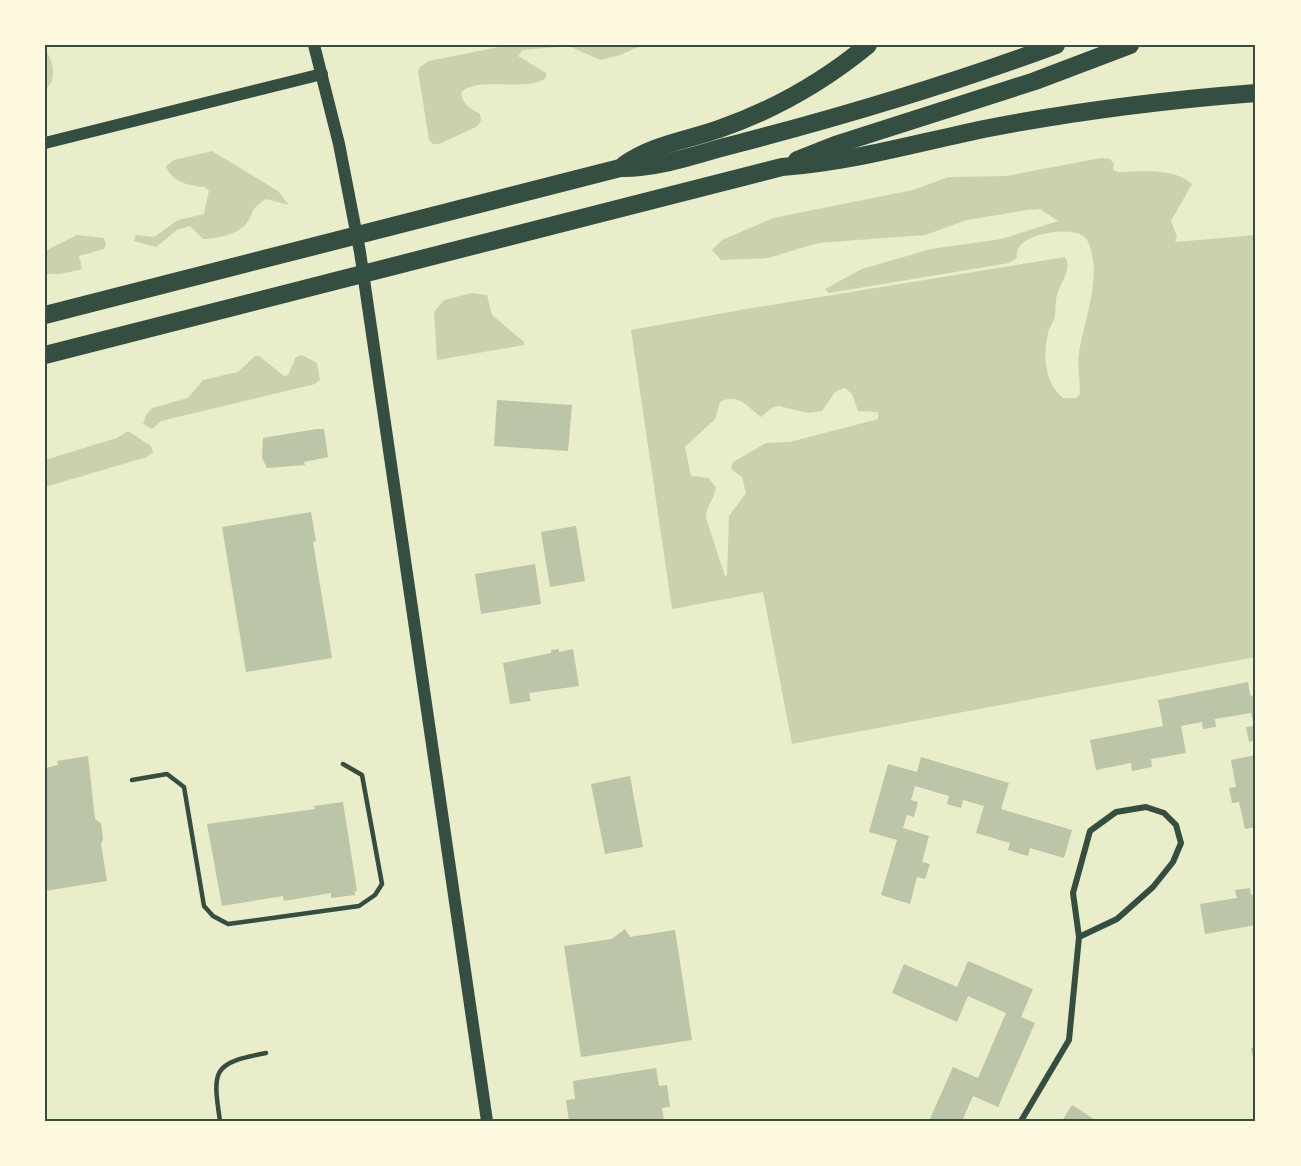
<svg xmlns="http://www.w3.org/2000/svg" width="1301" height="1166" font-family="'Sofia Sans Condensed',sans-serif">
	<rect width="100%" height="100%" fill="#e9edc9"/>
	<!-- green -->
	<g fill="#cad2ad" fill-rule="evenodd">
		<path d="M509,45H643L620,55L600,60L569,46L523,50L518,56L546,73V78C524,93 476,75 461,93C463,105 470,108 480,114L481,121L476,127L439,144H433L429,140L418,71L420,67L429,61Z"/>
		<path d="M45,49C53,61 58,79 45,90Z"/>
		<path d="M212,151L278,191L289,205L266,199C246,212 256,213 245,225C237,234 215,239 203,239L190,226L177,230L156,247L134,241L136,235L154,237L178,220L204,214L209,191L205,187C190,186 171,182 166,166L174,160Z"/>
		<path d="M1101,158L1110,159L1114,164L1113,170L1118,172C1141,172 1173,167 1192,184L1171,221L1177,237L1175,242L1256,235V657L792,744L763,592L672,609L631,330L746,309L1065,257C1072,268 1062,281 1058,292C1055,300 1056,308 1055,316C1054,322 1049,327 1048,333C1043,357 1044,382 1063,398H1076L1080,394C1080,380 1077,367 1079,353C1084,320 1104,272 1087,240C1078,223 1011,233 1017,258L1009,263L829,293L825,289L862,269L931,249L1002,239L1058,221L1040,209L1027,210L967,220L925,235L818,243L768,258L721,260L712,250L722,240L773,218L913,190L949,177L1006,176ZM845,388L852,394L858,411L878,412V419L790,442L766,443L733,462L731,469L742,477L746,493L729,516L727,575L725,576L706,518C706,507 714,499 716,488L709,478L691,476L685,447L715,419L720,402C738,392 748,407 761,417L773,407L779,406L807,413L822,411L835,392Z"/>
		<polygon points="77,235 104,238 106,244 104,249 79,256 82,268 79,270 60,274 45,274 45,251"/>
		<polygon points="472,293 487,295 492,315 524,342 524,345 437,360 434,312 444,300"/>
		<polygon points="302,355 317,363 320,380 315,384 161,421 152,429 143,424 146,415 152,408 188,398 203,380 238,372 255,356 259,356 284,376 288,375 296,357"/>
		<polygon points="128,431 151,446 153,452 147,457 45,487 45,457 48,459 117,438"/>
	</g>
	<!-- building -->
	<g fill="#bcc5a7">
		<polygon points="497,400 572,405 568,451 494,446"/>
		<polygon points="316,429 324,429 328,457 304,462 305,465 267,468 262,458 263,438"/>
		<polygon points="311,512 316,541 313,542 332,658 246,672 222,527"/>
		<polygon points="576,526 585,581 550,587 541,532"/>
		<polygon points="535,564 541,604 481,614 475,574"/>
		<polygon points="559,649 559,652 573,649 579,686 529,693 531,701 510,704 503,663 551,653 551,650"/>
		<polygon points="1248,682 1250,695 1256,697 1256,740 1249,742 1246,727 1254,726 1251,713 1215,719 1216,727 1203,729 1202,722 1181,726 1186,753 1151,759 1152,767 1132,771 1131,763 1096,770 1090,740 1163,726 1158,700"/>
		<polygon points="1256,755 1256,827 1245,829 1239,802 1232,803 1229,788 1236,787 1231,760"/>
		<polygon points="88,756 95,819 101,823 103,839 101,844 107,881 45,891 45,768 58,765 57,761"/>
		<polygon points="921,757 1009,783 1001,809 1072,830 1064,858 1030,848 1028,856 1008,850 1010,843 976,833 984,806 963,800 961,808 947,804 949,796 915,786 911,800 918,802 914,817 907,815 903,828 929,836 922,862 930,864 925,879 917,877 910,904 881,895 897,840 869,832 888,764 917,772"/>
		<polygon points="630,776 643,847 605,854 591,784"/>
		<polygon points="343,802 357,891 355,891 355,895 331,898 331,893 284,901 283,896 222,906 207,824 315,809 314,806"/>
		<polygon points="1250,888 1251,895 1256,894 1256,925 1205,934 1200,904 1237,898 1235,890"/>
		<polygon points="625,929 630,937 675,930 692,1040 581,1057 564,946 612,939"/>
		<polygon points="968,961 1033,989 1021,1017 1035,1023 998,1107 973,1096 962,1121 929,1121 953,1067 978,1078 1006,1013 968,996 957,1022 892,993 904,964 957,987"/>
		<polygon points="1256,1047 1256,1068 1255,1068 1251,1048"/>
		<polygon points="656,1068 659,1086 667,1085 670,1107 662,1108 664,1121 569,1121 566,1100 575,1099 573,1081"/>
		<polygon points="1072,1105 1097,1121 1062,1121"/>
	</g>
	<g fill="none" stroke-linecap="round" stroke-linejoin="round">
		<!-- service -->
		<g stroke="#344e41" stroke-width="4.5">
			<polyline points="132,780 167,774 184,787 204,906 213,916 228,924 359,906 375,895 382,884 362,775 343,764"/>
			<path d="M220,1121C212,1069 213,1063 266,1053"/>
		</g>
		<!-- minor -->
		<polyline stroke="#344e41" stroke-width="6" points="1021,1121 1069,1040 1079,937 1073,893 1090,831 1116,812 1146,807 1164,813 1176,825 1181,843 1173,862 1153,887 1117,919 1079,937"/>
		<!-- secondary -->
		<g stroke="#344e41" stroke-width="12">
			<polyline points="314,45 339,144 360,252 487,1121"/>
			<polyline points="45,143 322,74"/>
		</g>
		<!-- motorway -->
		<g stroke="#344e41" stroke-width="18">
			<polyline points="797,160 835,145 1035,81 1130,45"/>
			<path d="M624,165C651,145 688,140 719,129C774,110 823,82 868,45"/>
			<path d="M45,315L620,168C659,169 699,153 736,144C844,116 951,84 1056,45"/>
			<path d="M45,355L782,167C852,162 920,142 989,128C1077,111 1166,100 1256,93"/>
		</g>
	</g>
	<!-- border -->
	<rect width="1301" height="1166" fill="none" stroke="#fefae0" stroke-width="93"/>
	<rect x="46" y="46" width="1208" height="1074" fill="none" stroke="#344e41" stroke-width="2"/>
</svg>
